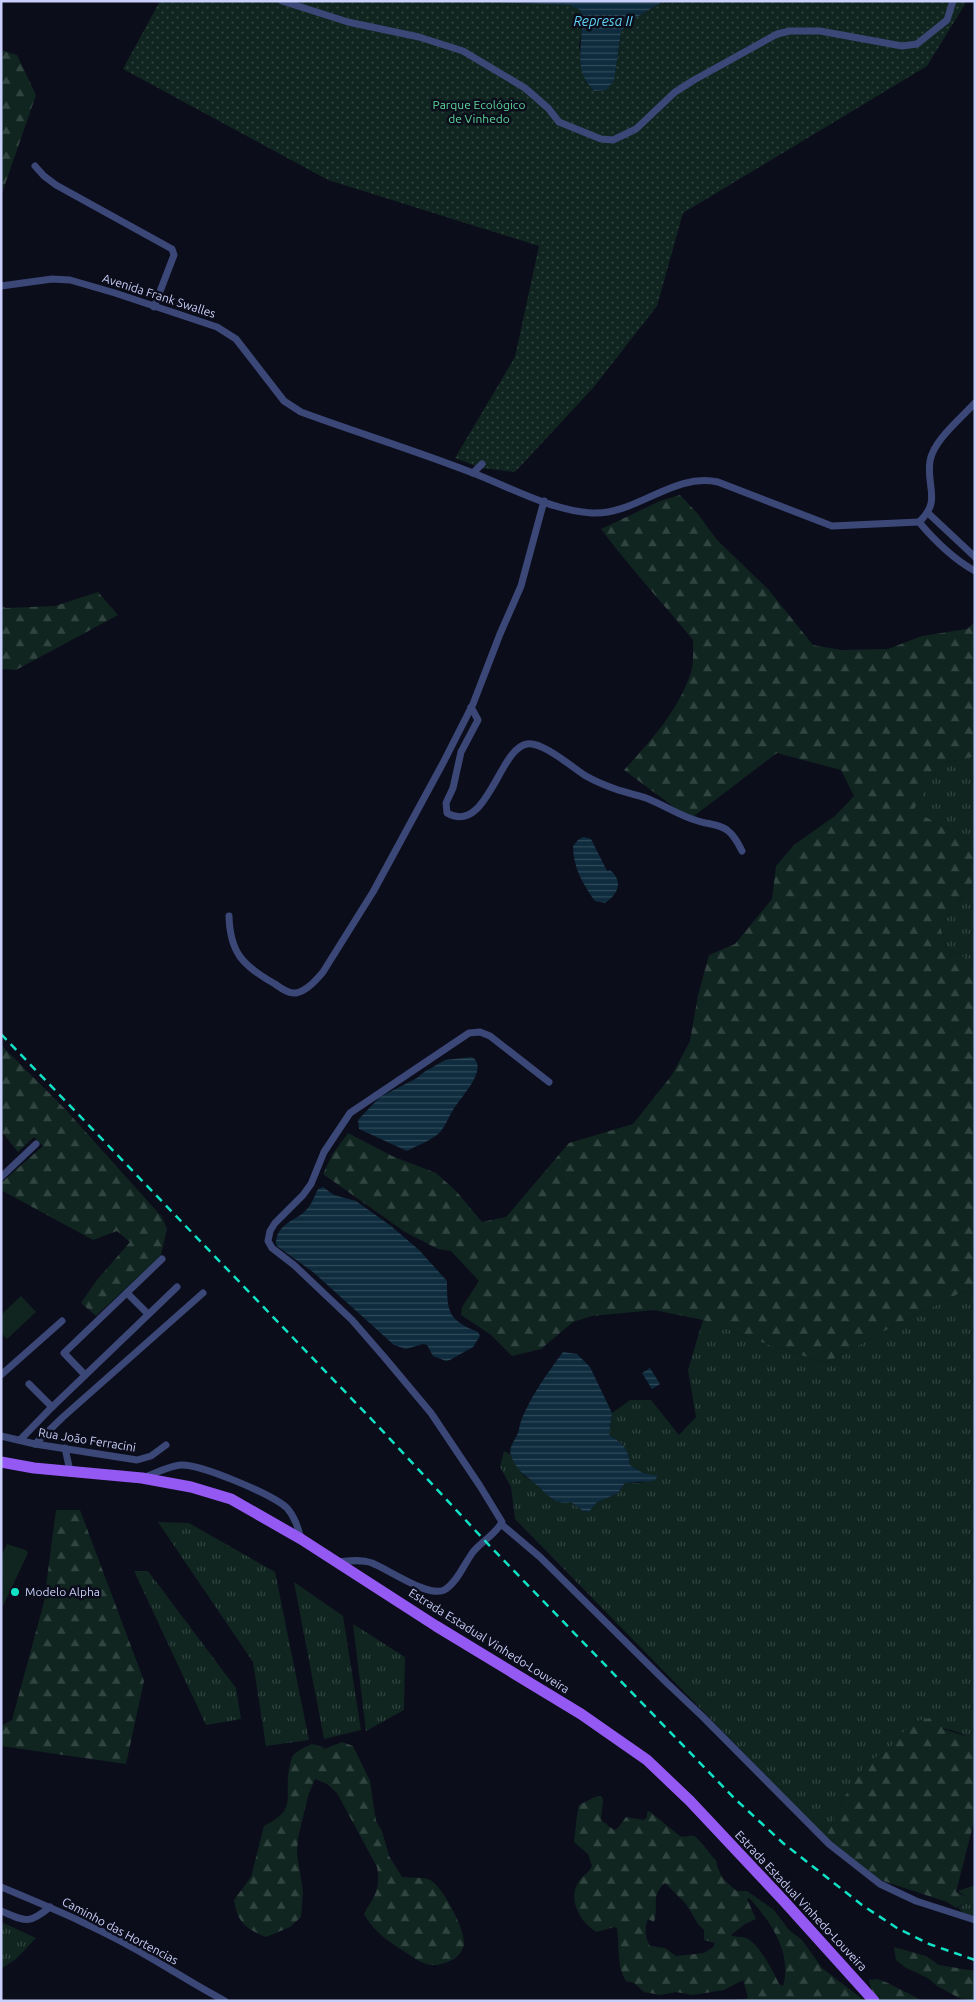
<svg xmlns="http://www.w3.org/2000/svg" width="976" height="2002" font-family="Ubuntu,sans-serif">
<style>
.grass{fill:url(#grass-tufts)}
.forest{fill:url(#forest-firs);fill-rule:evenodd}
.park{fill:url(#park-dots)}
.garden{fill:#10251f}
.water{fill:url(#water-rules)}
.lines{fill:none;stroke-linecap:round;stroke-linejoin:round}
.street{stroke:#3b4777;stroke-width:7}
.primary{stroke:#9559f3;stroke-width:11}
.rail{stroke:#10e2c5;stroke-width:2.5;stroke-dasharray:8 6;stroke-linecap:butt}
.poi-dot{fill:#10e2c5;stroke:#0c0d1b;stroke-width:2}
.labels{text-anchor:middle;stroke-width:5;stroke-linejoin:round;paint-order:stroke}
.park-label{font-size:12px;fill:#5dd59a;stroke:#0c0d1b}
.street-label{font-size:12px;fill:#cad0fb;stroke:#0c0d1b}
.poi-label{font-size:12px;fill:#cad0fb;stroke:#0c0d1b;text-anchor:start}
.water-label{font-size:14px;font-style:italic;fill:#60d2f4;stroke:#0c0d1b}
</style>
<defs>
<pattern id="grass-tufts" width="24" height="20" patternUnits="userSpaceOnUse" patternTransform="scale(1.25)"><rect width="24" height="20" fill="#10251f"/><path d="M3 7l-1-3M5 7V3M7 7l1-3M15 17l-1-3M17 17v-4M19 17l1-3" fill="none" stroke="#314440"/></pattern>
<pattern id="forest-firs" width="22" height="20" patternUnits="userSpaceOnUse" patternTransform="scale(1.25)"><rect width="22" height="20" fill="#10251f"/><path d="M5 1l3.5 6h-7zM16 11l3.5 6h-7z" fill="#314440"/></pattern>
<pattern id="park-dots" width="8" height="8" patternUnits="userSpaceOnUse" patternTransform="scale(1.25)"><rect width="8" height="8" fill="#10251f"/><path d="M2 2h.1M6 6h.1" fill="none" stroke="#314440" stroke-width="1.8" stroke-linecap="round"/></pattern>
<pattern id="water-rules" width="6" height="5" patternUnits="userSpaceOnUse" patternTransform="scale(1.25)"><rect width="6" height="5" fill="#0e2c3d"/><path d="M0 2.5h6" fill="none" stroke="#304a5a"/></pattern>
</defs>
<rect width="100%" height="100%" fill="#0c0d1b"/>
<!-- grass -->
<g class="grass">
<path d="M975,756v85l-62,-30 28,-47z"/>
<path d="M975,879v84l-29,-15 -6,-22z"/>
<path d="M962,1292l13,2v450c-10,-15 -45,-18 -63,-22l-23,28 -22,13 -22,33 -19,41 -311,-318 -4,-32 -11,-20 4,-16 6,3 14,22 11,7 18,17 18,2 12,9 6,1 7,-9 22,-10 7,-10h15l18,-6 -15,-4 -13,-8c-1,-16 -7,-22 -21,-30l3,-22 18,-13h21l28,35 17,-18 -8,-47 15,-50 61,23 62,20 73,-40z"/>
<path d="M158,1522l31,1 86,49 34,168 -43,6 -13,-84z"/>
<path d="M134,1571h14l88,117 5,31 -35,6z"/>
<path d="M294,1582l49,34 18,114 -37,9z"/>
<path d="M353,1624l52,33 -1,53 -38,21z"/>
<path d="M975,1885v40l-17,-17 8,-5 1,-6 -9,-6z"/>
<path d="M1,1922l35,16 -20,21 -15,10z"/>
</g>
<!-- forest -->
<g class="forest">
<path d="M1,50l16,5 19,40 -35,101z"/>
<path d="M680,495l18,19 19,26 51,49 45,56 28,5 47,-1 34,-13 45,-7 8,-7v134l-34,8 -28,47 62,30v38l-35,47 6,22 29,15v331l-13,-2 -63,31 -73,40 -62,-20 -61,-23 -49,-10 -62,6 -19,6 -32,27 -29,7 -21,-21 -30,-20 1,-8 17,-26 -28,-30 -13,-2 -33,-17 -82,-58 9,-19 16,-22 44,23 44,17 20,18 26,31 24,-5 63,-74 64,-19 39,-49 18,-34 8,-46 11,-40 26,-11 37,-45 4,-33 19,-22 40,-28 19,-20 -13,-26 -64,-17 -87,66 -66,-49c25,-27 54,-59 66,-95 4,-10 3,-24 3,-35 -30,-37 -63,-72 -92,-111l59,-28z"/>
<path d="M98,592l20,23 -102,55 -15,-1v-63l5,2 49,-2z"/>
<path d="M1,1045l65,65 96,107 5,12 -6,26 -65,61 -15,-13 16,-23 33,-38 -13,-11 -24,9 -92,-50v-7l42,-37 -9,-9 -16,15 -17,-21z"/>
<path d="M56,1510h24l64,171 -18,83 -125,-18v-20l11,-6 32,-118z"/>
<path d="M930,1718l9,2 4,9 28,9 4,6v74l-19,74 11,5 -1,6 -10,5 -9,-6 -76,-25 -32,-26 -13,-14 19,-41 22,-33 22,-13 23,-28z"/>
<path d="M342,1742l11,4 17,35 6,40 6,10 7,25 13,21c8,1 19,0 26,2 14,5 37,50 36,65 -1,6 -5,12 -10,15 -22,11 -30,6 -49,-7 -17,-11 -31,-20 -41,-38 11,-19 17,-25 13,-47l-40,-74 -10,-9 -12,-5 -7,17 -10,42 -1,16 6,37 -2,26 -11,10 -24,10c-21,-9 -28,-14 -32,-37l17,-23 13,-51c34,-17 20,-27 25,-57 1,-3 2,-9 3,-12 4,-6 13,-10 20,-13l11,3 1,2z"/>
<path d="M601,1796l2,3 -2,21 13,10 4,-2 8,-11 18,3 3,-3v-5l2,-1 31,25c5,2 8,-1 13,0 5,0 17,19 23,24 2,14 9,22 21,31h10l27,19 15,20 13,10 20,28 43,33h-134l6,-2h9l2,-2 -5,-17 -19,10 -31,5 -17,-3 -15,3 -17,-3 -10,-9 -8,-2c-10,-16 -6,-35 -9,-53l-3,-1 -17,5c-17,-9 -30,-33 -18,-51 4,-6 10,-8 13,-15l-4,-12 -14,-12c2,-13 2,-25 5,-37l16,-8zM665,1883l21,21 12,20 6,6v10l11,3 -2,4 -9,6 -28,3 -11,-8 -15,-2c-5,-8 -6,-18 -2,-27l6,3c5,-16 -4,-26 11,-39zM749,1898c21,22 44,56 34,88l-4,-2c-5,-11 -20,-41 -33,-46 -5,-2 -10,0 -15,-3l14,-11 11,-5 -9,-20z"/>
<path d="M894,1947l32,9 13,9 36,6v30l-16,-3 -22,-12 -9,-8 -22,-10 -10,-8z"/>
<path d="M877,1979l11,4 35,18h-49l-5,-21z"/>
</g>
<!-- park -->
<path class="park" d="M160,1h301l109,4 10,5 3,13 -4,24 7,35 8,9 12,-1 8,-9 7,-49 6,-9 37,-22h303l-40,65 -244,147 -26,93 -64,82 -78,84 -34,-4 -26,-10 60,-101 24,-111 -211,-66 -205,-111z"/>
<!-- garden -->
<g class="garden">
<path d="M21,1296l15,16 -29,27 -6,-6v-18z"/>
<path d="M7,1544l19,6 2,3 -25,53 -2,-50z"/>
</g>
<!-- water -->
<g class="water">
<path d="M461,1h203l-37,22 -6,9 -7,49 -8,9 -12,1c-25,-25 -7,-51 -14,-81l-10,-5z"/>
<path d="M583,837l8,2 16,32 3,-1c14,12 8,24 -5,33l-10,-2c-12,-16 -22,-34 -22,-55l5,-6z"/>
<path d="M472,1057c18,11 -12,41 -19,53 -4,6 -7,15 -12,21 -8,9 -23,14 -34,20l-48,-22 -1,-9 22,-23 37,-19 7,-6 21,-12z"/>
<path d="M323,1187l11,8 22,6 35,25 28,24 28,31c0,31 1,39 31,51l2,4 -7,11 -23,13 -4,1 -13,-5 -6,-11 -4,-1 -17,5 -12,-4 -81,-73 -35,-25 -2,-3c0,-18 15,-22 27,-31 8,-6 11,-16 15,-24z"/>
<path d="M563,1352l14,2 13,13 22,46 -3,22c15,9 19,13 21,30l13,8 15,3 -4,5 -29,2 -7,10 -22,10 -7,9 -6,-1 -12,-9c-14,4 -23,-6 -32,-15 -12,-11 -22,-15 -28,-31 -3,-8 3,-14 6,-21 2,-3 2,-7 3,-11 9,-26 27,-50 43,-72z"/>
<path d="M650,1368l10,16 -8,5 -10,-16z"/>
</g>
<g class="lines">
<!-- street -->
<g class="street">
<path d="M282,1l66,21 71,15 44,14 62,37 23,20 11,14 42,17 12,1 23,-11 39,-37 19,-12 83,-46 13,-3h30l82,15 15,-2 30,-24 6,-19"/>
<path d="M35,166l9,10 12,9 116,64 2,6 -20,52"/>
<path d="M1,286l51,-7 18,1 45,13 102,34 19,12 48,62 17,11c57,21 116,39 172,61 36,14 80,38 119,40 45,2 81,-41 126,-31l114,44 87,-4"/>
<path d="M473,473l9,-9"/>
<path d="M928,513l47,44"/>
<path d="M919,522c23,-21 7,-35 11,-61 3,-20 31,-43 45,-58"/>
<path d="M919,522c16,19 34,37 56,49"/>
<path d="M471,707l7,13 -17,32 -8,36 -7,15 1,10c40,23 52,-65 80,-69 15,-3 46,24 59,32 7,4 16,8 24,11 12,5 24,7 36,11 18,7 34,18 52,23 8,3 22,3 29,9 7,5 11,13 15,21"/>
<path d="M229,916c1,37 14,50 46,68 6,4 13,10 21,9 11,-2 20,-13 27,-21l50,-80 70,-129 30,-59 27,-70 21,-48 23,-85"/>
<path d="M1,1177l35,-33"/>
<path d="M127,1293l21,21"/>
<path d="M1,1375l61,-54"/>
<path d="M85,1375l-21,-22 98,-94"/>
<path d="M29,1384l23,23"/>
<path d="M1,1436l34,8 102,16 14,-4 15,-11"/>
<path d="M20,1440l30,-31 127,-122"/>
<path d="M35,1444l28,-27 140,-124"/>
<path d="M65,1448l5,23"/>
<path d="M145,1477c11,-4 24,-11 36,-12 19,-1 91,29 106,43 8,9 11,20 14,31"/>
<path d="M501,1524l39,33 127,126 36,34 126,127 51,40 36,17 59,19"/>
<path d="M338,1562c11,-1 23,-3 34,1 16,6 59,37 74,26 12,-8 18,-25 27,-37 8,-10 23,-18 29,-30l-22,-36 -49,-73 -46,-55 -33,-38 -58,-55 -22,-17 -4,-7 2,-10 5,-8 28,-28 8,-11 13,-32 26,-39 119,-80 11,-1 10,4 59,46"/>
<path d="M1,1887c53,22 106,44 155,74 24,14 44,27 69,40"/>
<path d="M1,1911c25,10 27,14 49,-4"/>
</g>
<!-- primary -->
<path class="primary" d="M1,1462l33,6 108,10 49,9 40,12 70,40 135,87 145,88 66,46 43,41 93,99 91,101"/>
<!-- rail -->
<path class="rail" d="M1,1034l375,390 111,119 247,255 49,45 79,62 35,23 32,16 46,16"/>
</g>
<!-- markers -->
<circle class="poi-dot" cx="15" cy="1592" r="5"/>
<g class="labels">
<!-- park labels -->
<g class="park-label">
<text x="479" y="109">Parque Ecológico<tspan x="479" dy="14">de Vinhedo</tspan></text>
</g>
<!-- street labels -->
<g class="street-label">
<text transform="translate(159 296) rotate(18)" y="4">Avenida Frank Swalles</text>
<text transform="translate(87 1440) rotate(9)" y="4">Rua João Ferracini</text>
<text transform="translate(489 1641) rotate(32)" y="4">Estrada Estadual Vinhedo-Louveira</text>
<text transform="translate(801 1901) rotate(47)" y="4">Estrada Estadual Vinhedo-Louveira</text>
<text transform="translate(120 1931) rotate(28)" y="4">Caminho das Hortencias</text>
</g>
<!-- poi labels -->
<g class="poi-label">
<text x="25" y="1596">Modelo Alpha</text>
</g>
<!-- water labels -->
<g class="water-label">
<text x="603" y="26">Represa II</text>
</g>
</g>
<!-- border -->
<rect width="976" height="2002" fill="none" stroke="#cad0fb" stroke-width="5"/>
</svg>
